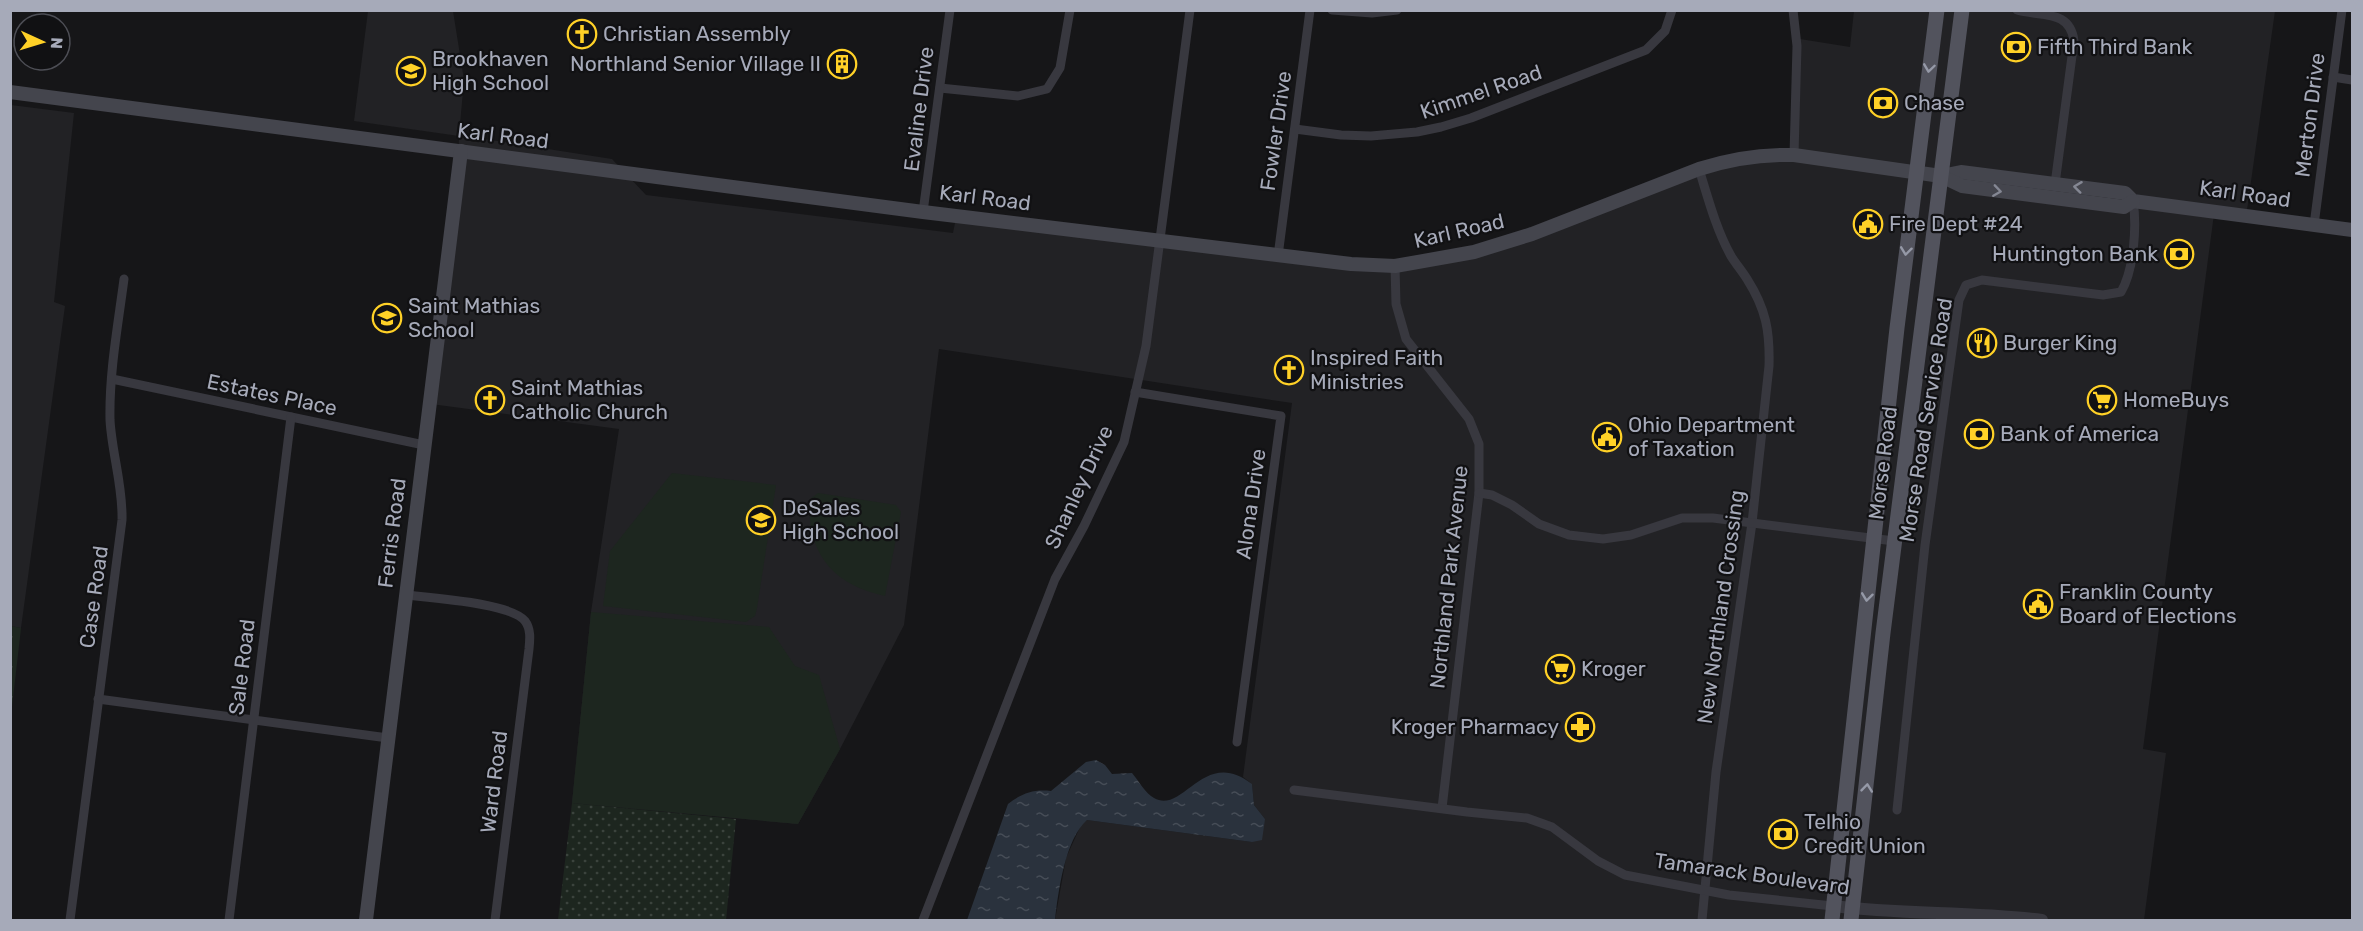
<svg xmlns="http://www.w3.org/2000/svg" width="2363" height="931" font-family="Rubik,sans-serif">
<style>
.built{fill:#222225}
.grass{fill:url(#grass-dots)}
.park{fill:url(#park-tufts)}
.pitch{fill:#1d261f}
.water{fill:url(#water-ripples)}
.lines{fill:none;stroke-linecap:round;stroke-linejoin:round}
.minor{stroke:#38383f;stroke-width:9}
.tertiary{stroke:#38383f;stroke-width:12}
.secondary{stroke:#44454d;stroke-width:14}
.primary{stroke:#52535d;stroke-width:15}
.oneway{stroke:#9599a7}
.oneway2{stroke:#848793}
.labels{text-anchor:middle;stroke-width:4.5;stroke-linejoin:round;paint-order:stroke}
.poi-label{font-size:21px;fill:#a6aab9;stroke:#111113;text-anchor:start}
.street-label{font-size:21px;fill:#a6aab9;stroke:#111113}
</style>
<defs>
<pattern id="grass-dots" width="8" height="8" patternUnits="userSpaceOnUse" patternTransform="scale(1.5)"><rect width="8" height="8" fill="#1d261f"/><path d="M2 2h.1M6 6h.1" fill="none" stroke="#3b433d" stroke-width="1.8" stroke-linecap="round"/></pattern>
<pattern id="park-tufts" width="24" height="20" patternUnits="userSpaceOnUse" patternTransform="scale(1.5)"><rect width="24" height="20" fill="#1d261f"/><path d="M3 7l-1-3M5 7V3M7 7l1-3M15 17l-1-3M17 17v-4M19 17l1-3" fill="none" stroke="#3b433d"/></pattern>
<pattern id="water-ripples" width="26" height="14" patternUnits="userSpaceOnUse" patternTransform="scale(1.5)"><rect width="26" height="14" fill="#2a323d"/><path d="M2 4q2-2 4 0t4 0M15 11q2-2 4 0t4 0" fill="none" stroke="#464d57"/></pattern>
</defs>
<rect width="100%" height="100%" fill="#161618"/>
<!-- built -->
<g class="built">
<path d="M368,11h85l11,69 -5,55 153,24 34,36 307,38 3,-15 364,46 148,-6 259,-97 69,-8 4,-114 50,8 4,-36h421l-29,206 -32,-3 -71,535 23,4 -22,167h-1089l11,-62 15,-33 6,-5 165,22 13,-23 -11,-14 -2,-21 -9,-7 49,-374 -353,-54 -35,276 -64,124 -42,75 -226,-21 19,-191 28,-183 -188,-25 27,-236 1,-32 -105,-15z"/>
<path d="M11,105l63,8 -20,189 11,4 -44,322 -10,-2z"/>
</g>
<!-- grass -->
<path class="grass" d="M572,803l164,16 -10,101h-168z"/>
<!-- park -->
<path class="park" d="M11,626l10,2 -10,87 -1,-89z"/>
<!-- pitch -->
<g class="pitch">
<path d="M672,473l104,12 -19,123 -2,8 -9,6 -143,-16 7,-55z"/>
<path d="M818,493l78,12 5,7 -16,84c-52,-11 -79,-43 -75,-97z"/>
<path d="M591,612l178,15 26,39 24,9 21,74 -42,75 -226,-21z"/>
</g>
<!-- water -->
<path class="water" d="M1096,760l9,5 7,9 20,-1c6,7 14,21 22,25 29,17 50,-52 98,-14l2,21 11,14 -3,21 -10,2 -165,-22c-22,19 -29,73 -32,100h-88l41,-116c14,-11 26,-15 43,-13l35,-29z"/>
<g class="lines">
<!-- minor -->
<g class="minor">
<path d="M1332,10l40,3 25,-3"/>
<path d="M1793,10l4,36 -3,109"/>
<path d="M2017,10c24,7 53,-1 57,31l-19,143"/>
<path d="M2333,77l19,3"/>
<path d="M940,88l78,8 29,-7 13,-21 10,-58"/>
<path d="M1295,129l46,6 30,1 46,-4 24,-5 30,-9 175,-68 19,-19 7,-21"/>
<path d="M1699,169c9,29 17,60 32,87 5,8 11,15 16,23 19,30 23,52 22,87l-17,157 -36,249 -14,148"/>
<path d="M923,212l27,-202"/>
<path d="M2314,225l28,-215"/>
<path d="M1278,256l32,-246"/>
<path d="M1395,266l1,38 10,35 63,80 10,25v49l-37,315"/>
<path d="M112,379l312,66"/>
<path d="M1135,392l146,24 -44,326"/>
<path d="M1479,493l13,2 20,10 27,19 30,11 34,4 28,-4 51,-17h31l181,23"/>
<path d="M406,595c25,3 105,8 119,26 6,8 5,18 4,28l-34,271"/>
<path d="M98,699l290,39"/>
<path d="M1294,790l173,22 60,6 25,9 46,34 27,14 104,20 104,11"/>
<path d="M1897,810l28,-265 34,-245 7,-15 16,-5 121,15 18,-3c13,-22 16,-66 12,-91"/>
<path d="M70,920l52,-400c1,-34 -10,-66 -12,-100 -1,-47 8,-95 14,-141"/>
<path d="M229,920l62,-503"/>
<path d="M923,920l132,-341 29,-53 40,-84 22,-96 44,-336"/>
</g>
<!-- tertiary -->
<path class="tertiary" d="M1833,906c70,9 140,5 209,14"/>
<!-- secondary -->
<g class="secondary">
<path d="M10,92l913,120 428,52 44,2 79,-14 58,-18 167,-65c31,-10 62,-15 95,-14l147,21 20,-4 164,21 8,8 219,29"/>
<path d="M1941,176l21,10 162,21 9,-6"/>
<path d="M366,920l95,-769"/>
</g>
<!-- primary -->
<g class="primary">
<path d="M1832,920l65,-592 40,-318"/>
<path d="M1851,920l32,-287 79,-623"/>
</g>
</g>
<!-- one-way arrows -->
<defs><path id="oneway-chevron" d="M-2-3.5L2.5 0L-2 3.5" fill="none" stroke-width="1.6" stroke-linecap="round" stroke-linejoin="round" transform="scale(1.5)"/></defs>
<g class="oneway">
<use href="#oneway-chevron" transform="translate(1929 68) rotate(98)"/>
<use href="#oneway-chevron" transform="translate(1906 251) rotate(97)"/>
<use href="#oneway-chevron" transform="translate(1867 597) rotate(97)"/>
<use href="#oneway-chevron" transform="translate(1867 788) rotate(-84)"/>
</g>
<g class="oneway2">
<use href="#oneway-chevron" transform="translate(2078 187) rotate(-173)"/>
<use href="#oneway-chevron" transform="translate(1997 191) rotate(8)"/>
</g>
<!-- icons -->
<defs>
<g id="church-ring" transform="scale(1.5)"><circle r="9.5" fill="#111113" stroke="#ffd127" stroke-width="1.5"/><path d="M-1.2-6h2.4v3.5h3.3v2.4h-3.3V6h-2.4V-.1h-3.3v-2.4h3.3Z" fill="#ffd127"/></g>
<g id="bank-ring" transform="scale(1.5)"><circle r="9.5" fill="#111113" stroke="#ffd127" stroke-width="1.5"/><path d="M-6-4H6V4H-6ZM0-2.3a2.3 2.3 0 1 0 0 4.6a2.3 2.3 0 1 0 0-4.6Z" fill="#ffd127"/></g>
<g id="building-ring" transform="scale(1.5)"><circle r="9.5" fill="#111113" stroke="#ffd127" stroke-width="1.5"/><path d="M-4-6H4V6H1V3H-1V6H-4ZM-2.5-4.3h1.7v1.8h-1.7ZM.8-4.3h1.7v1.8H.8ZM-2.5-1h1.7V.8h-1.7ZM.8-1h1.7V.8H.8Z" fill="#ffd127"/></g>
<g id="school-ring" transform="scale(1.5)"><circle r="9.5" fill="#111113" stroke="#ffd127" stroke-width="1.5"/><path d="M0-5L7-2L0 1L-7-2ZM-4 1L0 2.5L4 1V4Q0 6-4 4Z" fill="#ffd127"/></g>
<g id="civic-ring" transform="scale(1.5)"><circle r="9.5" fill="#111113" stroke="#ffd127" stroke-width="1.5"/><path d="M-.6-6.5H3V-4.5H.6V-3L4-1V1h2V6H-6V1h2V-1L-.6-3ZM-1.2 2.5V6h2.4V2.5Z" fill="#ffd127"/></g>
<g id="restaurant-ring" transform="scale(1.5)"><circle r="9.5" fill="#111113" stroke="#ffd127" stroke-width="1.5"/><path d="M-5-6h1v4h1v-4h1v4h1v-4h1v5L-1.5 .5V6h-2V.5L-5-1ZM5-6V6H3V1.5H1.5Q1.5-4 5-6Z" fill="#ffd127"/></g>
<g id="supermarket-ring" transform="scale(1.5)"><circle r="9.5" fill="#111113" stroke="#ffd127" stroke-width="1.5"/><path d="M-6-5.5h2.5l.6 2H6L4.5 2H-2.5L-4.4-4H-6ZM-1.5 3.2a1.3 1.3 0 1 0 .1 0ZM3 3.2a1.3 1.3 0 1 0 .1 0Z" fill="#ffd127"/></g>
<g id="pharmacy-ring" transform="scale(1.5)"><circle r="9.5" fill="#111113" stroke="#ffd127" stroke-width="1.5"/><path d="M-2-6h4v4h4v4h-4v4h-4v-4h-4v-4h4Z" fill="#ffd127"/></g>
</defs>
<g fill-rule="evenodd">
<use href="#church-ring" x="582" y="34"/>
<use href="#bank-ring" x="2016" y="47"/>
<use href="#building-ring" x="842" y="64"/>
<use href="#school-ring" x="411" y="71"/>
<use href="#bank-ring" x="1883" y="103"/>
<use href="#civic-ring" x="1868" y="224"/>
<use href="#bank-ring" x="2179" y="254"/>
<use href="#school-ring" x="387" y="318"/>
<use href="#restaurant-ring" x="1982" y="343"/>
<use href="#church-ring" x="1289" y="370"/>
<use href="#church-ring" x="490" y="400"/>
<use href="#supermarket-ring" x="2102" y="400"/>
<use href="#bank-ring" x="1979" y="434"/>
<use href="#civic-ring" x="1607" y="437"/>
<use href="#school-ring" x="761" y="520"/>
<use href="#civic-ring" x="2038" y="604"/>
<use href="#supermarket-ring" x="1560" y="669"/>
<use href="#pharmacy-ring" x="1580" y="727"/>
<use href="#bank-ring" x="1783" y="834"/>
</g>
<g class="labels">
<!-- poi labels -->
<g class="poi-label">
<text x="603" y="41">Christian Assembly</text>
<text x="2037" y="54">Fifth Third Bank</text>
<text x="432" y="66">Brookhaven<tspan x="432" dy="24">High School</tspan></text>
<text x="821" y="71" text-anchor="end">Northland Senior Village II</text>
<text x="1904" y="110">Chase</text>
<text x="1889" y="231">Fire Dept #24</text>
<text x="2158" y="261" text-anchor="end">Huntington Bank</text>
<text x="408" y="313">Saint Mathias<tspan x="408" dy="24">School</tspan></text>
<text x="2003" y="350">Burger King</text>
<text x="1310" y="365">Inspired Faith<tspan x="1310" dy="24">Ministries</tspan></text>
<text x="511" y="395">Saint Mathias<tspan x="511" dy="24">Catholic Church</tspan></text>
<text x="2123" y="407">HomeBuys</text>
<text x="1628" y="432">Ohio Department<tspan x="1628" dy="24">of Taxation</tspan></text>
<text x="2000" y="441">Bank of America</text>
<text x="782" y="515">DeSales<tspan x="782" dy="24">High School</tspan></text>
<text x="2059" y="599">Franklin County<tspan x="2059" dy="24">Board of Elections</tspan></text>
<text x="1581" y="676">Kroger</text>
<text x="1559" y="734" text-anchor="end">Kroger Pharmacy</text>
<text x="1804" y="829">Telhio<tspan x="1804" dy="24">Credit Union</tspan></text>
</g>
<!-- street labels -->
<g class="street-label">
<text transform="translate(1481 92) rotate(-19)" y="7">Kimmel Road</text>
<text transform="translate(919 109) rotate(-83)" y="7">Evaline Drive</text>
<text transform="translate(2310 115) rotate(-83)" y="7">Merton Drive</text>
<text transform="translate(1276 131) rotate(-82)" y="7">Fowler Drive</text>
<text transform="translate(503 136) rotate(7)" y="7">Karl Road</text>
<text transform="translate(2245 194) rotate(8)" y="7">Karl Road</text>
<text transform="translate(985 198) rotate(7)" y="7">Karl Road</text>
<text transform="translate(1459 231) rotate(-13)" y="7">Karl Road</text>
<text transform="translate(272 395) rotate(12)" y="7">Estates Place</text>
<text transform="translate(1926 420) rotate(-81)" y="7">Morse Road Service Road</text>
<text transform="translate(1883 463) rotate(-83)" y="7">Morse Road</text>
<text transform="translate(1079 487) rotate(-65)" y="7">Shanley Drive</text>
<text transform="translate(1251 504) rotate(-82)" y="7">Alona Drive</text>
<text transform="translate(392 533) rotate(-83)" y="7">Ferris Road</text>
<text transform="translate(1449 577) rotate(-84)" y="7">Northland Park Avenue</text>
<text transform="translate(94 597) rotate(-82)" y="7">Case Road</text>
<text transform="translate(1721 607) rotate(-82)" y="7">New Northland Crossing</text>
<text transform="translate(242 667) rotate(-83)" y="7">Sale Road</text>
<text transform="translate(494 782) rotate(-83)" y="7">Ward Road</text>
<text transform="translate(1752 874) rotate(8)" y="7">Tamarack Boulevard</text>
</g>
</g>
<!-- border -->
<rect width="2363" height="931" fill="none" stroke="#a6aab9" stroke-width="24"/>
<!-- north arrow -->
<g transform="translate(42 42) rotate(94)"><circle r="28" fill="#111113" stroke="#4d4e55" stroke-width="1.5"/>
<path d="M0-4.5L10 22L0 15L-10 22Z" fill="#ffd127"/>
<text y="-9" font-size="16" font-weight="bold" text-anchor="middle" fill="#a6aab9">N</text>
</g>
</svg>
